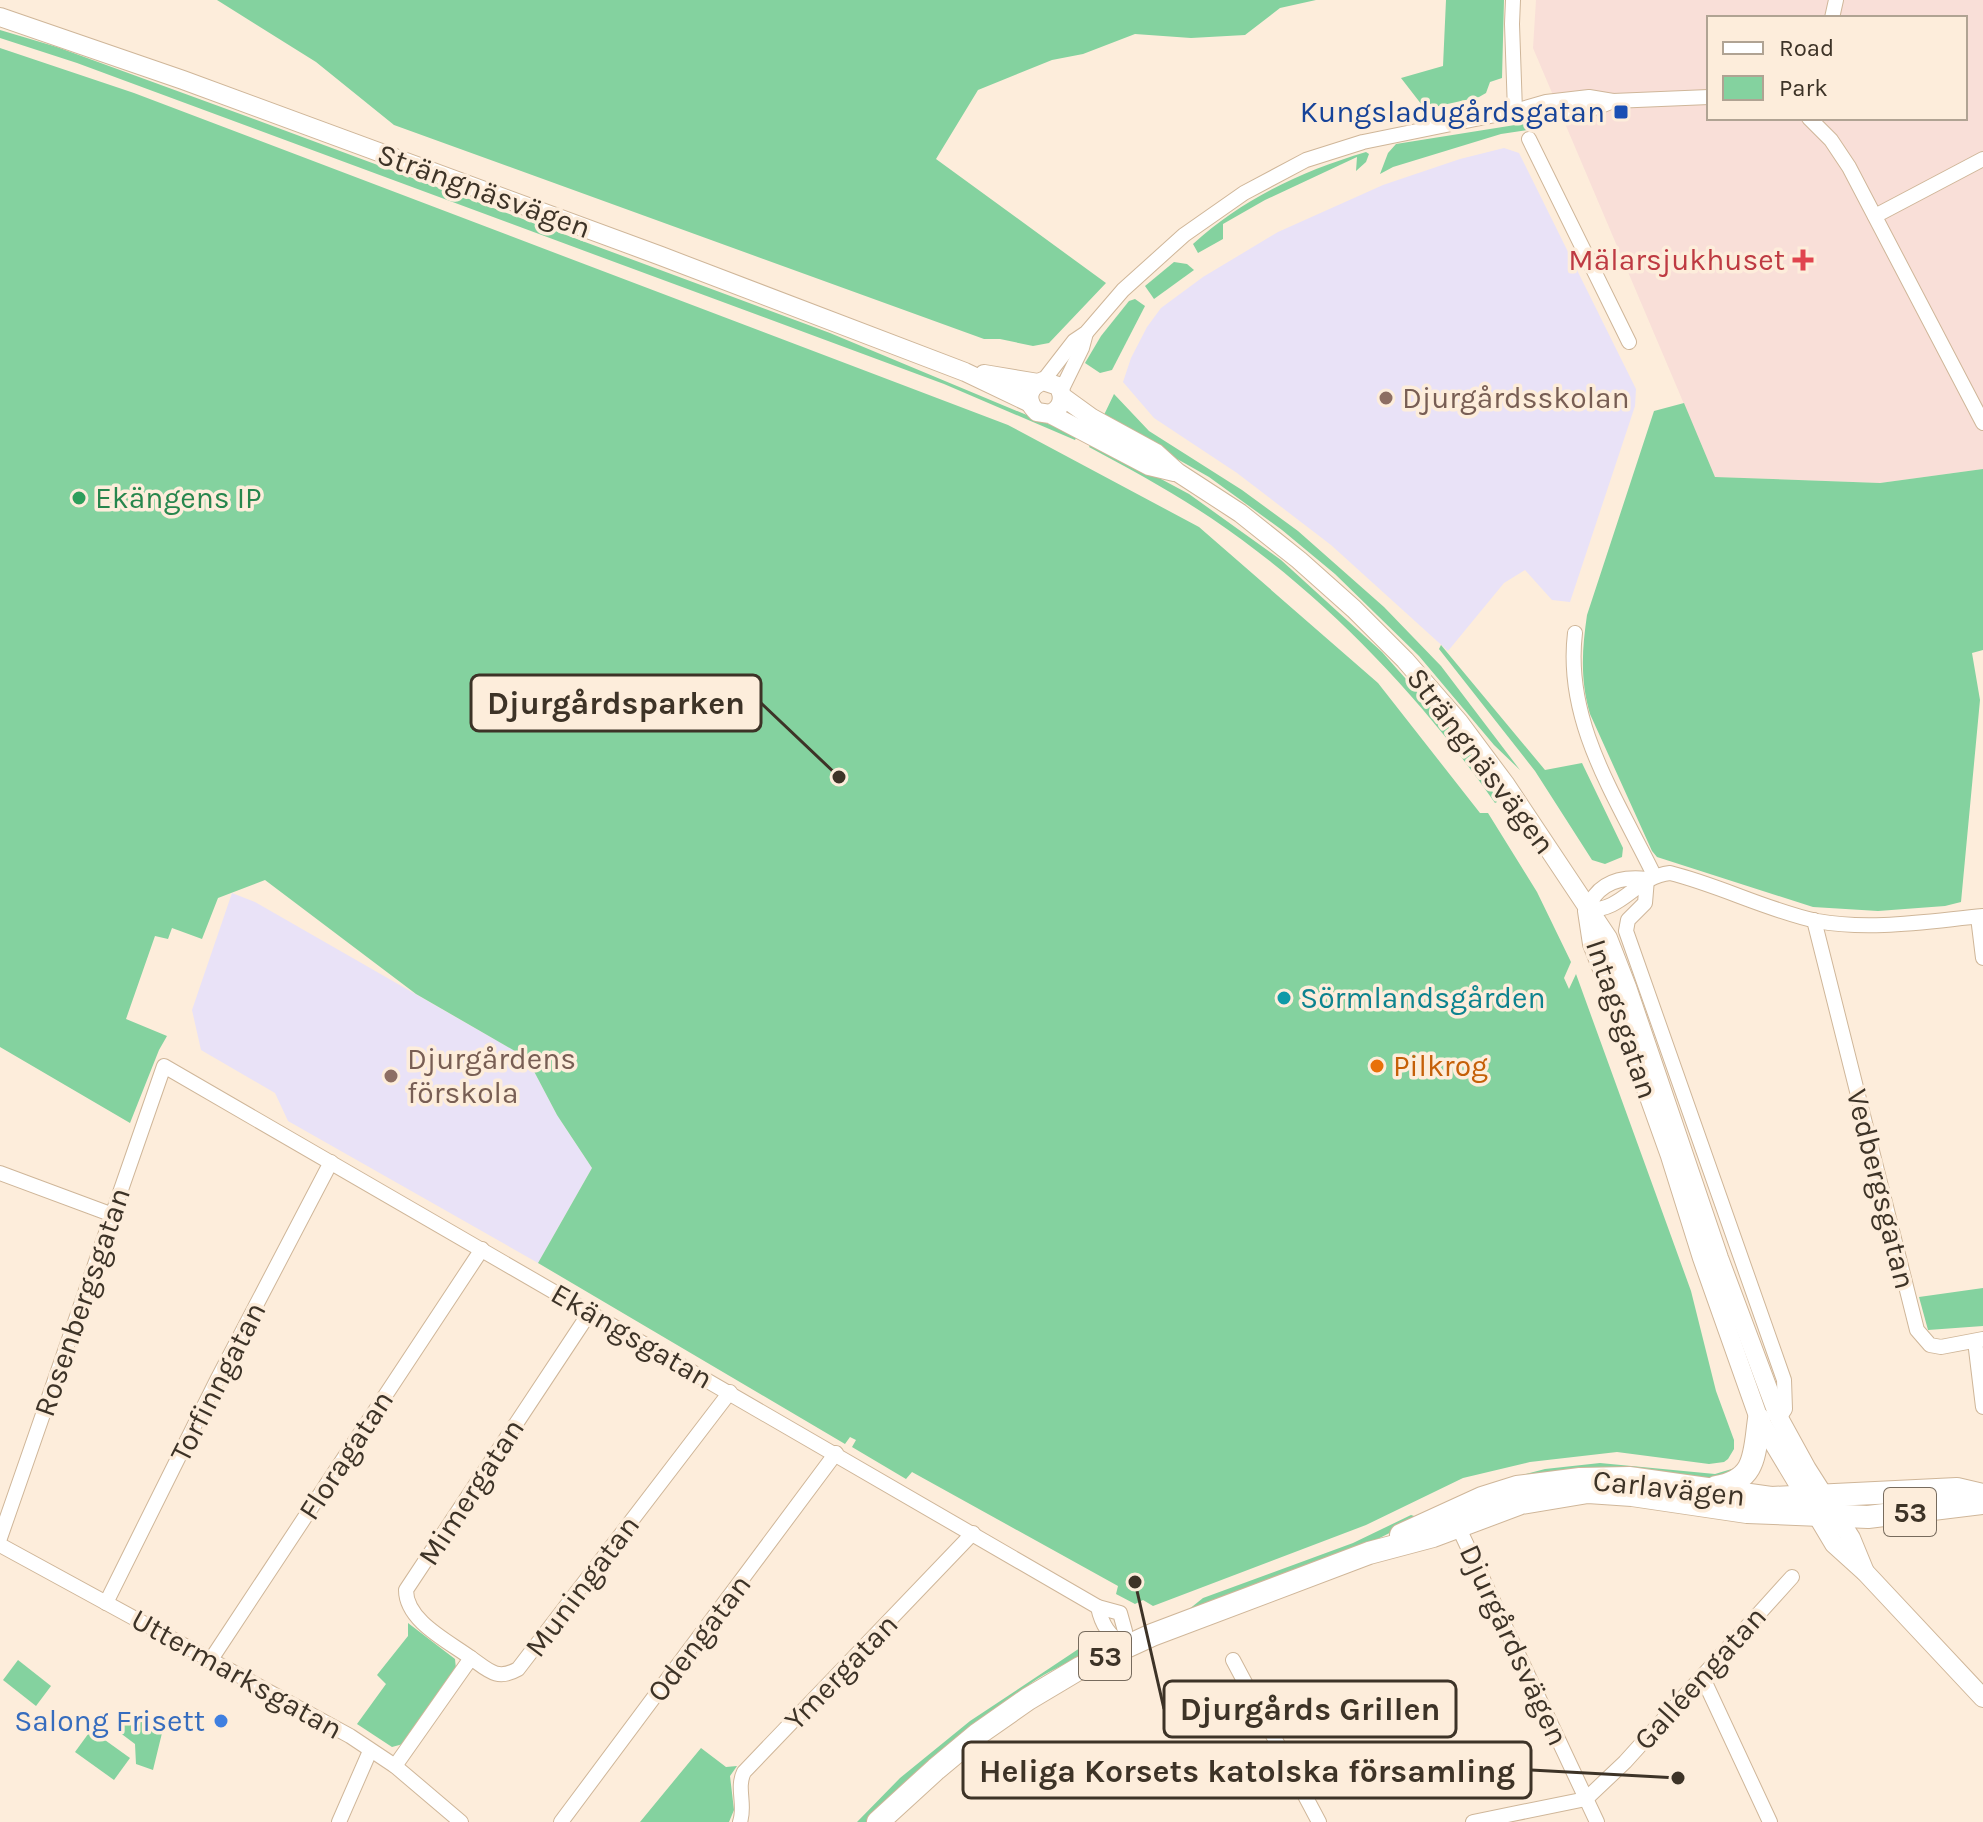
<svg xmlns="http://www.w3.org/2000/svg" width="1983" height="1822" font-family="Karla,sans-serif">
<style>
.education{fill:#e9e2f7}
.medical{fill:#f9dfd8;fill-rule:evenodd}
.green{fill:#84d29f}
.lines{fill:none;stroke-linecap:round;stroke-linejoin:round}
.street-casing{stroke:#cfb699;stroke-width:16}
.secondary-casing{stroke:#cfb699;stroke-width:20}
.primary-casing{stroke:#cfb699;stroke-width:24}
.street{stroke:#fff;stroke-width:14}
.secondary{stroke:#fff;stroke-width:18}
.primary{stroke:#fff;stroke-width:22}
.transit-dot{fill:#1a4fb4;stroke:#fdeddb;stroke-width:3}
.health-dot{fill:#e0444e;stroke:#fdeddb;stroke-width:3}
.education-dot{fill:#8d6e63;stroke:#fdeddb;stroke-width:3}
.leisure-dot{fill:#2e9e5b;stroke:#fdeddb;stroke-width:3}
.culture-dot{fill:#0f9aa8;stroke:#fdeddb;stroke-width:3}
.food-dot{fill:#e8710a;stroke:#fdeddb;stroke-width:3}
.shop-dot{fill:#3f7fe0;stroke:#fdeddb;stroke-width:3}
.labels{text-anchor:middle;stroke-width:7;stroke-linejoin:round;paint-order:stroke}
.shield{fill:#fdeddb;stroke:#776b5d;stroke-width:2}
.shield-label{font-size:28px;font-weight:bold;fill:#3d3327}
.transit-label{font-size:30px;fill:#164399;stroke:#fdeddb;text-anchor:end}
.street-label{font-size:30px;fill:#3d3327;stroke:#fdeddb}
.health-label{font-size:30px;fill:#be3a42;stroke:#fdeddb;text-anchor:end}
.education-label{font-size:30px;fill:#785e54;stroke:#fdeddb;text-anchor:start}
.leisure-label{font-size:30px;fill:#27864d;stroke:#fdeddb;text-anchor:start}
.culture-label{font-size:30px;fill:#0d838f;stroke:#fdeddb;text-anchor:start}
.food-label{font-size:30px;fill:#c56008;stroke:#fdeddb;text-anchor:start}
.shop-label{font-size:30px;fill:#366cbe;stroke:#fdeddb;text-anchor:end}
.leader{fill:none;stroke:#3d3327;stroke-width:3}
.callout-dot{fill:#3d3327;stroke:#fdeddb;stroke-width:3}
.callout{fill:#fdeddb;stroke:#3d3327;stroke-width:3}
.callout-label{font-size:32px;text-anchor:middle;font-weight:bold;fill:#3d3327}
</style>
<rect width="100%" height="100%" fill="#fdeddb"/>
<!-- education -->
<g class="education">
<path d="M1504,148l15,5 117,236 -1,17 -65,196 -18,-2 -27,-30 -21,13 -56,68 -117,-106 -94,-72 -83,-55 -31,-36 8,-24 16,-31 14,-19 42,-31 75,-45 105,-47 77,-26z"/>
<path d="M232,893l23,9 272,156 30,57 35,53 -54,95 -250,-142 -13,-28 -74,-43 -9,-40z"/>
</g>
<!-- medical -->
<path class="medical" d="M1536,0h447v469l-103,14 -165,-6 -182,-429zM1709,18h256v100h-256z"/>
<!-- green -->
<g class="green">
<path d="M217,0h1099l-36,8 -35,27 -54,3 -56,-4 -52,20 -31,6 -74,30 -42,69 170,124 -57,60 -16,3 -33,-7h-16l-590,-214 -78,-63z"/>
<path d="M1446,0h58l-2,78 -12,4 -4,11 -7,4 -54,12 -24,-31 42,-12z"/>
<path d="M0,30l57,17 205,75 568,211 247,103 -2,4 -131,-56 -867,-321 -77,-25z"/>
<path d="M0,48l134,45 874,332 191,102 179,156 102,130h8l49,79 34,70 -7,16 5,11 7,-15 115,317 25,100 18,49v9l-6,10 -4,3 -15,2 -92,-12 -87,10 -67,16 -97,47 -213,81 -10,-6 -8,4 -19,-10 2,-8 -206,-114 -6,7 -54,-32 4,-7 -6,-3 -5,7 -307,-181 54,-95 -35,-53 -30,-57 -111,-64 -151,-114 -47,18 -16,41 -30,-11 -4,11 -13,-3 -29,83 41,17 -8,14 -29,73 -130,-76z"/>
<path d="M1540,121l-6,8 -33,5 -108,33 -13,7 8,-21 8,-9z"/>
<path d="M1366,152l3,2 -3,8 -10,9 1,-14 -92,43 -42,24v15l-25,14 -5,-9c49,-45 109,-73 173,-92z"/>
<path d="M1174,262l13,2 7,6 -40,29 -9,-13z"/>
<path d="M1135,299l10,7 -33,64 -12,3 -15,-10 16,-27 28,-35z"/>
<path d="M1114,394l35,37 93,59 56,41 86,76 57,59 79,104 -26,-25 -75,-89 -84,-82 -53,-44 -73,-53 -106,-60z"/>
<path d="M1684,403l31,74 165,6 103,-14v181l-11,3 8,47 -19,202 -16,4 -67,5 -65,-4 -156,-50 -5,-6 -62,-137c-10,-34 -8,-65 -3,-99l67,-204z"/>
<path d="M1092,442l97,52 92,66 101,92 72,81 31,41 12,28 -2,1c-77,-110 -173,-210 -284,-285 -39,-26 -81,-49 -122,-71z"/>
<path d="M1441,645l104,125 37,-7 41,85 -1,9 -17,7 -13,-4 -57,-89 -96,-122z"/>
<path d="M1983,1288v38l-55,4 -9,-33z"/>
<path d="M1600,1463l115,11 20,-6 -11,13 -234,5 2,-3 53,-14z"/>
<path d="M1411,1515l6,2v2l-53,27 -181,68 20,-16 150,-55z"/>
<path d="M408,1623l47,36 1,10 -53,75 -11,3 -35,-23 29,-40 -9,-9 31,-39z"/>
<path d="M1098,1636c-5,22 -62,35 -79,59l-118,94 -34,33h-10l43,-44 70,-57z"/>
<path d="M18,1660l33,26 -15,20 -33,-26z"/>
<path d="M131,1714l31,19 -9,37 -17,-6 -1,-20 -16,-12z"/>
<path d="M91,1730l39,28 -16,22 -39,-28z"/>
<path d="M701,1748l25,19 11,-1 -7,10 4,34 -5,12h-89z"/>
</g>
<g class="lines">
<!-- street casing -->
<g class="street-casing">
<g id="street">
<path d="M1513,0l-1,24 3,87"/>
<path d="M1832,18l4,-18"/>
<path d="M1520,111c33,6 62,4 93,-10"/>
<path d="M1809,118l22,22 18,27 134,256"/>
<path d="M1529,139l100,203"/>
<path d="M1875,216l108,-57"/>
<path d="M1043,381l31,-40 12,-8 37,-43 61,-55 60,-42 62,-33 57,-18 152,-31 31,-9 43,-5 24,4 96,-4"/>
<path d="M1061,391l21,-43 4,-15"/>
<path d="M1575,633c-11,89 42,166 79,242"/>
<path d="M1647,879l-2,24 -17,17 -2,11 158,449 1,29 -6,9"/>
<path d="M1647,879c-27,-3 -50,4 -60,31 37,1 48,-33 83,-37 49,12 99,38 147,48 54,10 112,0 166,-5"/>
<path d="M1978,917l5,41"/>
<path d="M1814,920l103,410 13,15 11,2 42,-8"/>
<path d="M0,1173l113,42"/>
<path d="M1975,1341l8,66"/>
<path d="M1456,1522l141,300"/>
<path d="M0,1538l164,-472 934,541 22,6 5,18 -1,16"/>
<path d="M0,1545l350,191 45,30 66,56"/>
<path d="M106,1603l111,-223 114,-218"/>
<path d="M1098,1607c4,19 11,27 26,40"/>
<path d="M471,1658c-23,-17 -65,-37 -65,-68l184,-278"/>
<path d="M1233,1660l86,162"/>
<path d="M210,1661l272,-412"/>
<path d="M1702,1676l68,146"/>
<path d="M395,1766l76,-108c17,12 26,23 47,11l212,-277"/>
<path d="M339,1822l31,-71"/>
<path d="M561,1822l275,-369"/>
<path d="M740,1822c6,-17 -4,-34 4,-50l229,-239"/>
<path d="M1473,1822l113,-23 39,-37 167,-185"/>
</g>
</g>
<!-- secondary casing -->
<g class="secondary-casing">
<g id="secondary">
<path d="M0,17l183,63 478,176 304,116 65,31"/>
<path d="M984,374l54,9"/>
<path d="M1063,397l29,21 64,35 21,19 63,41 59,47 55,49 51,51 54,62 47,63 102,153 19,49 92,271 60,160 28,51 44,69 14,34"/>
<path d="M1050,414c12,-6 15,-16 8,-28l-15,-5c-16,6 -18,20 -6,31l13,2 99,52 25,6"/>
<path d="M1587,911l5,33 20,50 58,162 32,102 57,161 75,125 31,28 118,126"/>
</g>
</g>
<!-- primary casing -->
<g class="primary-casing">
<g id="primary">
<path d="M1716,1487c41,-7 38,-33 43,-68"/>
<path d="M1401,1535l81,-37 35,-11 63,-8 49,-1 142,20 186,-9 26,6"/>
<path d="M878,1822l58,-53 42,-35 50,-35 52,-31 72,-33 217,-82 64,-17 88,-33 67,-11 44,3 115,17 121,5 115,-14"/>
</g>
</g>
<!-- street -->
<use href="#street" class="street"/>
<!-- secondary -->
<use href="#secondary" class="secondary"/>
<!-- primary -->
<use href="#primary" class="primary"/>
</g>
<!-- markers -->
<rect class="transit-dot" x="1613" y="104" width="16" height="16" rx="4"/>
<path class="health-dot" d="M1799 248h8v8h8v8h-8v8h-8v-8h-8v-8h8z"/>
<g class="education-dot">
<circle cx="1386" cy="398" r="8"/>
<circle cx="391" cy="1076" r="8"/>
</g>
<circle class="leisure-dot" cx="79" cy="498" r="8"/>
<circle class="culture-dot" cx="1284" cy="998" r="8"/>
<circle class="food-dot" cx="1377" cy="1066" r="8"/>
<circle class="shop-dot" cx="221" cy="1721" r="8"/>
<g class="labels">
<!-- shield labels -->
<g class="shield">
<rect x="1884" y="1488" width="52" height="48" rx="6"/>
<rect x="1079" y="1632" width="52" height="48" rx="6"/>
</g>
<g class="shield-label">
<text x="1910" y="1522">53</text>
<text x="1105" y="1666">53</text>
</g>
<!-- transit labels -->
<g class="transit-label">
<text x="1605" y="122">Kungsladugårdsgatan</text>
</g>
<!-- street labels -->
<g class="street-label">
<text transform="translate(484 191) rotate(20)" y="10">Strängnäsvägen</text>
<text transform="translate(1481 761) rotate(53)" y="10">Strängnäsvägen</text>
<text transform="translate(1622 1019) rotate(71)" y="10">Intagsgatan</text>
<text transform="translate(1881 1189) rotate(76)" y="10">Vedbergsgatan</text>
<text transform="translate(82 1302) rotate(-71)" y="10">Rosenbergsgatan</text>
<text transform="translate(632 1336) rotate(30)" y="10">Ekängsgatan</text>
<text transform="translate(218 1382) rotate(-63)" y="10">Torfinngatan</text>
<text transform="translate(346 1455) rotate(-57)" y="10">Floragatan</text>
<text transform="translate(1669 1488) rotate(6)" y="10">Carlavägen</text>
<text transform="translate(471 1492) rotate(-57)" y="10">Mimergatan</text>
<text transform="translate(582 1586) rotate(-53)" y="10">Muningatan</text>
<text transform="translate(699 1638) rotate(-53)" y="10">Odengatan</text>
<text transform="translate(1514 1645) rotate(65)" y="10">Djurgårdsvägen</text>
<text transform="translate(841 1672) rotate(-46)" y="10">Ymergatan</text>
<text transform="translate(237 1674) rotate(29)" y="10">Uttermarksgatan</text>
<text transform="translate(1700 1678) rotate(-48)" y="10">Galléengatan</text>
</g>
<!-- health labels -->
<g class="health-label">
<text x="1785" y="270">Mälarsjukhuset</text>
</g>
<!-- education labels -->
<g class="education-label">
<text x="1402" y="408">Djurgårdsskolan</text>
<text x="407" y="1069">Djurgårdens<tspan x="407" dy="34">förskola</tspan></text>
</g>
<!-- leisure labels -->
<g class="leisure-label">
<text x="95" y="508">Ekängens IP</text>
</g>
<!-- culture labels -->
<g class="culture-label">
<text x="1300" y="1008">Sörmlandsgården</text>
</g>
<!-- food labels -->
<g class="food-label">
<text x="1393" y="1076">Pilkrog</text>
</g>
<!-- shop labels -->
<g class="shop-label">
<text x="205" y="1731">Salong Frisett</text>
</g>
</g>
<!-- callouts -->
<path class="leader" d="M839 777L761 703M1135 1582L1164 1709M1678 1778L1531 1770"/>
<g class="callout-dot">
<circle cx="839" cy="777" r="8"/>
<circle cx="1135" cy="1582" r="8"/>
<circle cx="1678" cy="1778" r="8"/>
</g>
<g class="callout">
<rect x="471" y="675" width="290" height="56" rx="8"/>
<rect x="1164" y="1681" width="292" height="56" rx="8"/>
<rect x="963" y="1742" width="568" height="56" rx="8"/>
</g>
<g class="callout-label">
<text x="616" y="714">Djurgårdsparken</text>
<text x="1310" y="1720">Djurgårds Grillen</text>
<text x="1247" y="1782">Heliga Korsets katolska församling</text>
</g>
<!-- legend -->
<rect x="1707" y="16" width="260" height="104" fill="#fdeddb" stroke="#b0a393" stroke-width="2"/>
<rect x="1723" y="42" width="40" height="12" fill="#ffffff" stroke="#b0a393" stroke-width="2"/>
<text x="1779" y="56" font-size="24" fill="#3d3327">Road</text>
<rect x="1723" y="76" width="40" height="24" fill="#84d29f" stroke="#b0a393" stroke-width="2"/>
<text x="1779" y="96" font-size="24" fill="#3d3327">Park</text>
</svg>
